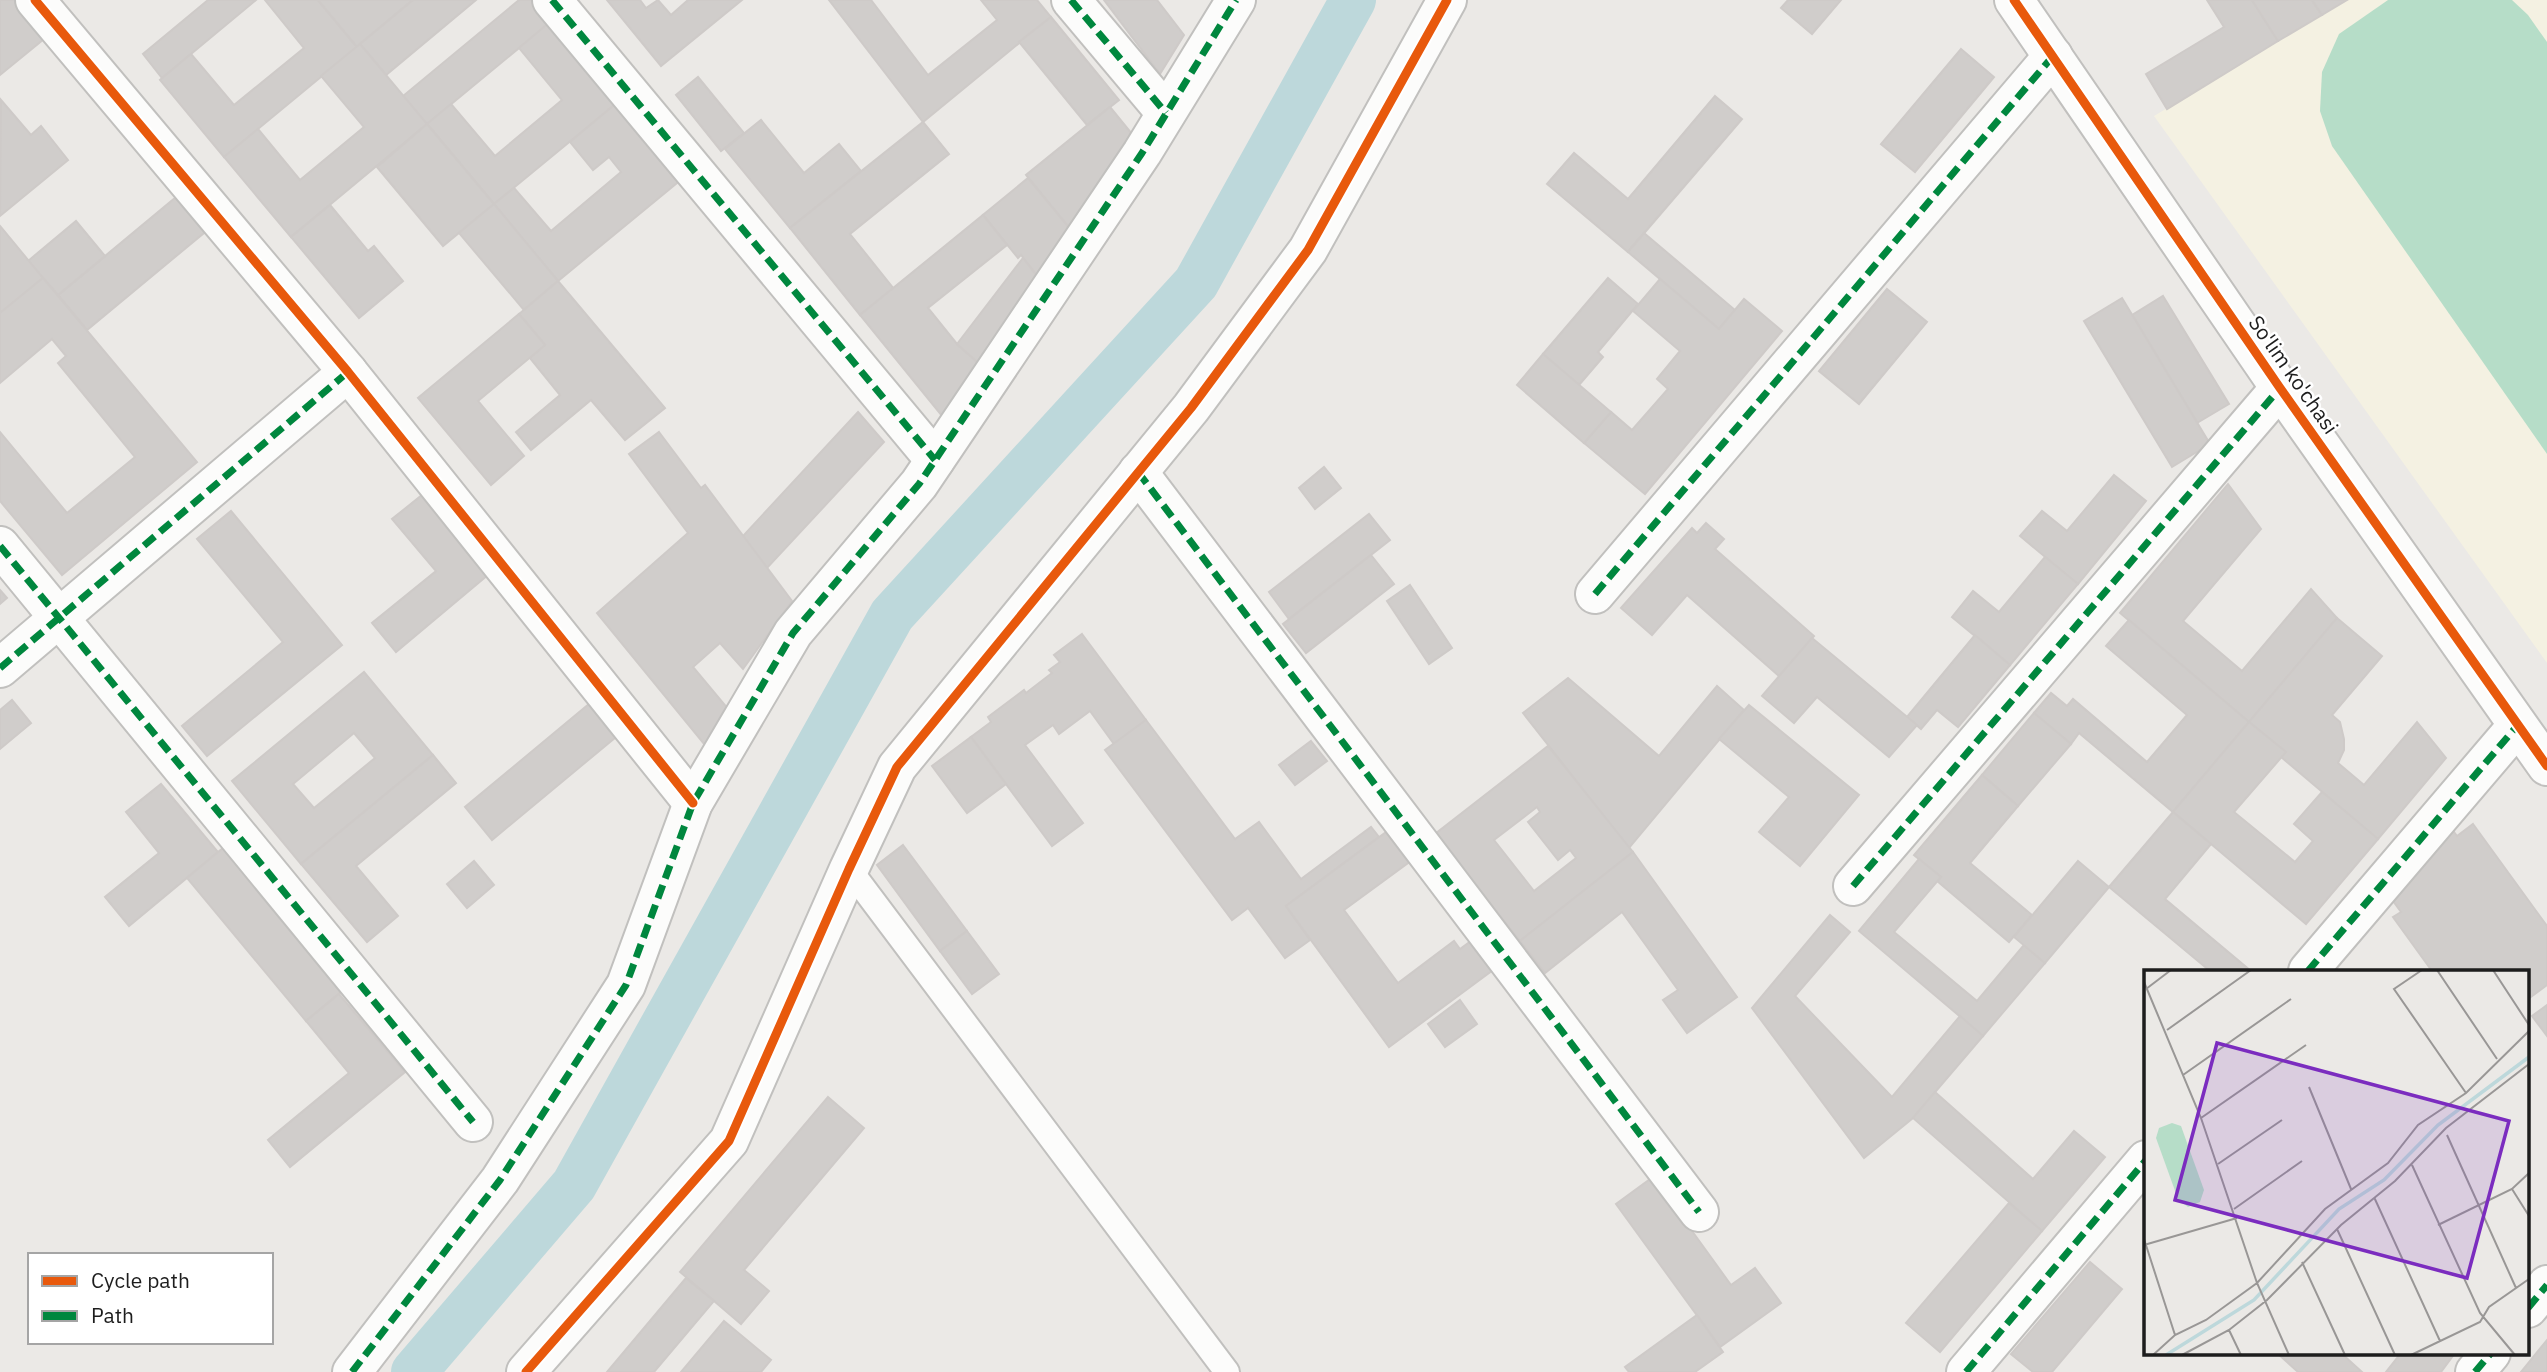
<svg xmlns="http://www.w3.org/2000/svg" width="2547" height="1372" font-family="'IBM Plex Sans',sans-serif">
<style>
.education{fill:#f4f1e2}
.pitch{fill:#b6ddc8}
.lines{fill:none;stroke-linecap:round;stroke-linejoin:round}
.canal{stroke:#bdd8db;stroke-width:46}
.building{fill:#d0cdcb;stroke:#cecac8;stroke-width:2;fill-rule:evenodd}
.lane-casing{stroke:#c1c0be;stroke-width:28}
.street-casing{stroke:#c1c0be;stroke-width:42}
.lane{stroke:#fcfcfb;stroke-width:24}
.street{stroke:#fcfcfb;stroke-width:38}
.quiet{stroke:#00873e;stroke-width:7;stroke-dasharray:14 7;stroke-linecap:butt}
.cycleway-casing{stroke:#fff;stroke-width:13}
.cycleway{stroke:#e8590c;stroke-width:9}
.labels{text-anchor:middle;stroke-width:5;stroke-linejoin:round;paint-order:stroke}
.street-label{font-size:21px;fill:#1d1d1d;stroke:#fff}
.inset-river{fill:none;stroke:#bdd8db;stroke-width:3.5}
.inset-road{fill:none;stroke:#999796;stroke-width:2}
.view{fill:#7b2cbf;fill-opacity:0.15;stroke:#7b2cbf;stroke-width:3.5}
.inset-edge{fill:none;stroke:#1d1d1d;stroke-width:3.5}
</style>
<rect width="100%" height="100%" fill="#ebe9e6"/>
<!-- education -->
<path class="education" d="M2347,0h200v663l-393,-547z"/>
<!-- pitch -->
<path class="pitch" d="M2388,0h124l16,15 19,27v412l-215,-308 -12,-35 2,-39 17,-38z"/>
<g class="lines">
<!-- canal -->
<path class="canal" d="M414,1372l160,-187 318,-570 304,-332 157,-283"/>
</g>
<!-- building -->
<g class="building">
<path d="M0,0h21l29,34 -50,41z"/>
<path d="M208,0h48l-94,78 -19,-24z"/>
<path d="M265,0h53l39,47 -133,110 -64,-77 31,-26 43,51 70,-57z"/>
<path d="M318,0h95l-56,47z"/>
<path d="M413,0h63l-90,75 -26,-31z"/>
<path d="M519,0h17l17,20 -126,104 -24,-28z"/>
<path d="M607,0h33l6,8 12,-8 13,15 17,-15h54l-81,66z"/>
<path d="M829,0h42l57,75 69,-55 -16,-20h56l14,17 -128,105z"/>
<path d="M1104,0h53l27,35 -24,39z"/>
<path d="M1788,0h53l-29,34 -31,-26z"/>
<path d="M2207,0h45l26,41 -111,68 -21,-35 78,-47z"/>
<path d="M2252,0h60l10,15 -44,26z"/>
<path d="M2312,0h35l-25,15z"/>
<path d="M1051,17l68,83 -32,25 -68,-83z"/>
<path d="M551,21l68,80 -125,103 -67,-80 24,-20 44,52 67,-56 -43,-52z"/>
<path d="M360,44l67,80 -136,113 -67,-80 34,-28 42,51 64,-53 -43,-51z"/>
<path d="M1961,49l33,28 -79,95 -34,-28z"/>
<path d="M698,77l46,56 -23,18 -45,-56z"/>
<path d="M1715,96l27,23 -114,133 -81,-68 27,-31 54,46z"/>
<path d="M1,100l30,35 10,-9 27,34 -68,56z"/>
<path d="M619,101l64,77 -125,103 -64,-77 20,-16 37,43 70,-59 -12,-15 -16,13 -23,-28z"/>
<path d="M1110,107l27,33 -62,95 -49,-60z"/>
<path d="M761,120l43,53 35,-29 22,27 -71,57 -65,-79z"/>
<path d="M923,122l26,32 -99,80 44,55 -34,26 -70,-87z"/>
<path d="M427,124l67,80 -51,42 -66,-79z"/>
<path d="M1028,178l47,57 -31,49 -23,-29 -3,3 -35,-43z"/>
<path d="M181,193l29,35 -123,102 -29,-35z"/>
<path d="M494,204l64,77 -34,29 -65,-77z"/>
<path d="M330,205l38,46 6,-5 29,35 -44,37 -68,-81z"/>
<path d="M983,215l24,30 -79,63 29,36 26,23 -36,55 -87,-107z"/>
<path d="M76,221l29,35 -47,39 -30,-34z"/>
<path d="M0,226l43,52 -43,35z"/>
<path d="M1644,233l91,77 -16,19 -91,-77z"/>
<path d="M1023,258l16,21 -56,88 -26,-23z"/>
<path d="M43,278l154,184 -135,113 -62,-74v-69l67,81 68,-56 -77,-94 8,-7 -14,-17 -52,44v-70z"/>
<path d="M1608,278l30,26 -40,48 5,5 -24,28 -36,-31z"/>
<path d="M1660,279l59,50 25,-30 38,32 -137,163 -61,-51 27,-31 21,18 36,-41 -11,-10 23,-28 -47,-40z"/>
<path d="M558,281l107,127 -40,32 -34,-40 -60,50 -15,-18 44,-37 -30,-37 15,-13 -26,-31z"/>
<path d="M1887,289l40,33 -68,82 -40,-33z"/>
<path d="M2163,296l66,108 -32,19 -65,-108z"/>
<path d="M2122,298l88,146 -38,23 -88,-146z"/>
<path d="M519,314l26,31 -67,56 46,55 -33,29 -73,-87z"/>
<path d="M1543,354l68,58 -27,31 -67,-58z"/>
<path d="M858,412l26,30 -117,126 -24,-32z"/>
<path d="M659,432l42,56 4,-3 87,116 -49,68 -23,-26 -27,24 36,43 -24,35 -108,-132 91,-80 -59,-79z"/>
<path d="M1324,467l17,21 -26,21 -16,-21z"/>
<path d="M2114,475l32,26 -68,83 -58,-48 22,-25 25,20z"/>
<path d="M2228,484l33,45 -78,92 59,50 69,-82 26,29 -88,104 -129,-109z"/>
<path d="M427,491l67,79 -98,82 -24,-29 64,-52 -44,-52z"/>
<path d="M231,511l111,134 -135,111 -25,-30 101,-84 -86,-103z"/>
<path d="M1369,514l21,26 -101,79 -20,-27z"/>
<path d="M1706,523l18,16 -9,10 99,87 -35,40 -92,-81 -35,40 -31,-27 71,-80 5,5z"/>
<path d="M1371,555l23,29 -88,69 -23,-29z"/>
<path d="M2045,557l33,27 -68,81 -58,-48 21,-26 26,21z"/>
<path d="M1410,585l42,63 -23,16 -42,-63z"/>
<path d="M0,590l7,8 -7,6z"/>
<path d="M2337,618l45,38 -50,59 8,7 4,17v11l-6,13 26,22 53,-63 29,36 -68,81 -97,-82 5,-5 -37,-30z"/>
<path d="M2129,620l120,102 -76,90 -94,-79 -8,11 -37,-31 17,-20 16,13 6,-7 74,63 40,-47 -81,-69z"/>
<path d="M1082,634l64,86 -32,24 -24,-33 -31,23 -6,-9 -28,20 58,78 -31,23 -81,-109 20,-15 -3,-5 36,-27 2,3 26,-20 -3,-3 11,-8 -6,-7z"/>
<path d="M1975,635l35,30 -52,62 -21,-17 -16,19 -14,-12z"/>
<path d="M1812,638l105,87 -28,32 -72,-60 -23,26 -32,-27z"/>
<path d="M364,672l69,83 -132,109 -69,-83zM354,733l21,25 -61,50 -21,-24z"/>
<path d="M1568,678l91,78 58,-70 27,24 -115,138 -106,-135z"/>
<path d="M595,699l27,33 -130,108 -27,-33z"/>
<path d="M12,700l19,23 -31,26v-39z"/>
<path d="M1749,705l110,90 -59,71 -41,-34 30,-35 -70,-58z"/>
<path d="M2034,713l37,31 -53,62 -36,-31z"/>
<path d="M1146,720l89,119 24,-17 42,57 70,-52 8,10 -93,69 24,34 -25,18 -37,-50 -16,12 -127,-170z"/>
<path d="M2249,722l37,30 -52,60 61,50 18,-21 -19,-17 28,-32 56,47 -72,85 -133,-112z"/>
<path d="M971,737l35,47 -39,29 -35,-47z"/>
<path d="M1311,741l16,20 -32,24 -16,-20z"/>
<path d="M1548,746l85,106 -113,89 -85,-107zM1537,807l3,5 -12,10 30,38 12,-10 6,8 -42,33 -40,-51z"/>
<path d="M433,755l23,28 -100,83 42,50 -31,26 -66,-78z"/>
<path d="M1982,775l36,31 -48,57 62,52 -23,27 -72,-61 4,-4 -27,-22z"/>
<path d="M161,784l57,68 -89,74 -24,-29 54,-44 -33,-41z"/>
<path d="M2173,812l38,32 -46,55 86,72h-41l-101,-84z"/>
<path d="M1397,824l22,31 -75,55 54,73 56,-42 6,8 11,-8 22,29 -104,77 -103,-141z"/>
<path d="M2473,824l74,102v59l-19,14v-28h-96l-39,-54 8,-5 -13,-18 61,-69 8,11z"/>
<path d="M903,845l64,86 -27,20 -63,-86z"/>
<path d="M223,848l119,143 -36,30 -119,-143z"/>
<path d="M1633,852l104,145 -50,36 -24,-33 15,-10 -56,-78 -77,61 -25,-32z"/>
<path d="M1919,859l22,18 -47,55 83,69 47,-56 21,18 -62,73 -124,-105z"/>
<path d="M474,861l20,24 -27,23 -20,-24z"/>
<path d="M2078,861l31,26 -64,76 -31,-26z"/>
<path d="M1830,915l20,17 -55,64 97,101 68,-81 23,20 -70,82 -49,40 -112,-150z"/>
<path d="M967,931l32,43 -27,20 -32,-43z"/>
<path d="M339,994l66,78 -115,95 -22,-27 81,-67 -43,-52z"/>
<path d="M1460,1000l17,24 -32,23 -17,-23z"/>
<path d="M2547,1005v31l-15,-20z"/>
<path d="M1935,1092l98,87 41,-48 31,26 -63,74 -129,-113z"/>
<path d="M828,1097l36,31 -120,142 25,21 -28,33 -61,-52z"/>
<path d="M1653,1177l78,108 24,-17 26,35 -61,44 -104,-143z"/>
<path d="M2009,1203l33,28 -102,121 -34,-29z"/>
<path d="M2090,1262l32,27 -70,83h-19l-22,-18z"/>
<path d="M686,1278l28,23 -60,71h-47z"/>
<path d="M1697,1315l26,37 -28,20h-66l-4,-5z"/>
<path d="M724,1321l47,39 -10,12h-80z"/>
<path d="M2547,1340v32h-26z"/>
<path d="M2277,1353h64l21,19h-64z"/>
<path d="M2401,1353h54l-14,19h-55z"/>
</g>
<g class="lines">
<!-- lane casing -->
<g class="lane-casing">
<path id="lane" d="M849,869l378,503"/>
</g>
<!-- street casing -->
<g class="street-casing">
<g id="street">
<path d="M35,0l313,372 345,431"/>
<path d="M552,0l383,460"/>
<path d="M1071,0l95,113"/>
<path d="M2014,0l266,388 267,378"/>
<path d="M1138,472l561,740"/>
<path d="M0,546l473,576"/>
<path d="M1595,594l458,-538"/>
<path d="M0,668l348,-296"/>
<path d="M1853,886l427,-498"/>
<path d="M2308,971l209,-245"/>
<path d="M2528,1308l19,-23"/>
<path d="M352,1372l148,-192 126,-195 67,-182 100,-170 126,-149 223,-331 94,-153"/>
<path d="M526,1372l203,-231 120,-272 48,-102 294,-359 117,-158 139,-250"/>
<path d="M1966,1372l180,-212"/>
<path d="M2475,1372l16,-19"/>
</g>
</g>
<!-- lane -->
<use href="#lane" class="lane"/>
<!-- street -->
<use href="#street" class="street"/>
<!-- quiet -->
<g class="quiet">
<path d="M552,0l383,460"/>
<path d="M1071,0l95,113"/>
<path d="M1138,472l561,740"/>
<path d="M0,546l473,576"/>
<path d="M1595,594l458,-538"/>
<path d="M0,668l348,-296"/>
<path d="M1853,886l427,-498"/>
<path d="M2308,971l209,-245"/>
<path d="M2528,1308l19,-23"/>
<path d="M352,1372l148,-192 126,-195 67,-182 100,-170 126,-149 223,-331 94,-153"/>
<path d="M1966,1372l180,-212"/>
<path d="M2475,1372l16,-19"/>
</g>
<!-- cycleway casing -->
<g class="cycleway-casing">
<g id="cycleway">
<path d="M35,0l313,372 345,431"/>
<path d="M2014,0l266,388 267,378"/>
<path d="M526,1372l203,-231 120,-272 48,-102 294,-359 117,-158 139,-250"/>
</g>
</g>
<!-- cycleway -->
<use href="#cycleway" class="cycleway"/>
</g>
<g class="labels">
<!-- street labels -->
<g class="street-label">
<text transform="translate(2293 375) rotate(55)" y="7">So'lim ko'chasi</text>
</g>
</g>
<!-- overview -->
<g transform="translate(2144 970)">
<rect width="385" height="385" fill="#ebe9e6"/>
<path d="M28,153l9,3 23,64 -4,12 -12,5 -10,-8 -22,-61 3,-10z" fill="#b6ddc8"/>
<path class="inset-river" d="M22,385l88,-55 85,-91 45,-29 54,-55 91,-68"/>
<path class="inset-road" d="M278,0l-28,19 72,104M293,0l60,89M349,0l36,55M0,12l57,136 56,165 32,72M2,19l25,-19M23,60l84,-60M39,105l108,-76M165,117l42,102M57,148l105,-73M303,165l69,153M74,194l64,-44M268,195l68,148 35,42M368,219l17,27M230,227l66,144M90,239l68,-48M294,255l74,-36 17,-16M193,259l58,126M0,269l31,96M0,275l93,-27M158,292l43,93M85,360l12,25M9,385l22,-20 31,-15 51,-37 68,-74 63,-46 30,-38 48,-32 63,-62M38,385l47,-25 38,-30 74,-75 54,-44 51,-53 83,-64M267,385l69,-33 9,-15 40,-28"/>
<path class="view" d="M73,73l292,78 -42,157 -292,-78z"/>
<rect width="385" height="385" class="inset-edge"/>
</g>
<!-- legend -->
<rect x="28" y="1253" width="245" height="91" fill="#ffffff" stroke="#a5a5a5" stroke-width="2"/>
<rect x="42" y="1276" width="35" height="10" fill="#e8590c" stroke="#a5a5a5" stroke-width="2"/>
<text x="91" y="1288" font-size="21" fill="#1d1d1d">Cycle path</text>
<rect x="42" y="1311" width="35" height="10" fill="#00873e" stroke="#a5a5a5" stroke-width="2"/>
<text x="91" y="1323" font-size="21" fill="#1d1d1d">Path</text>
</svg>
